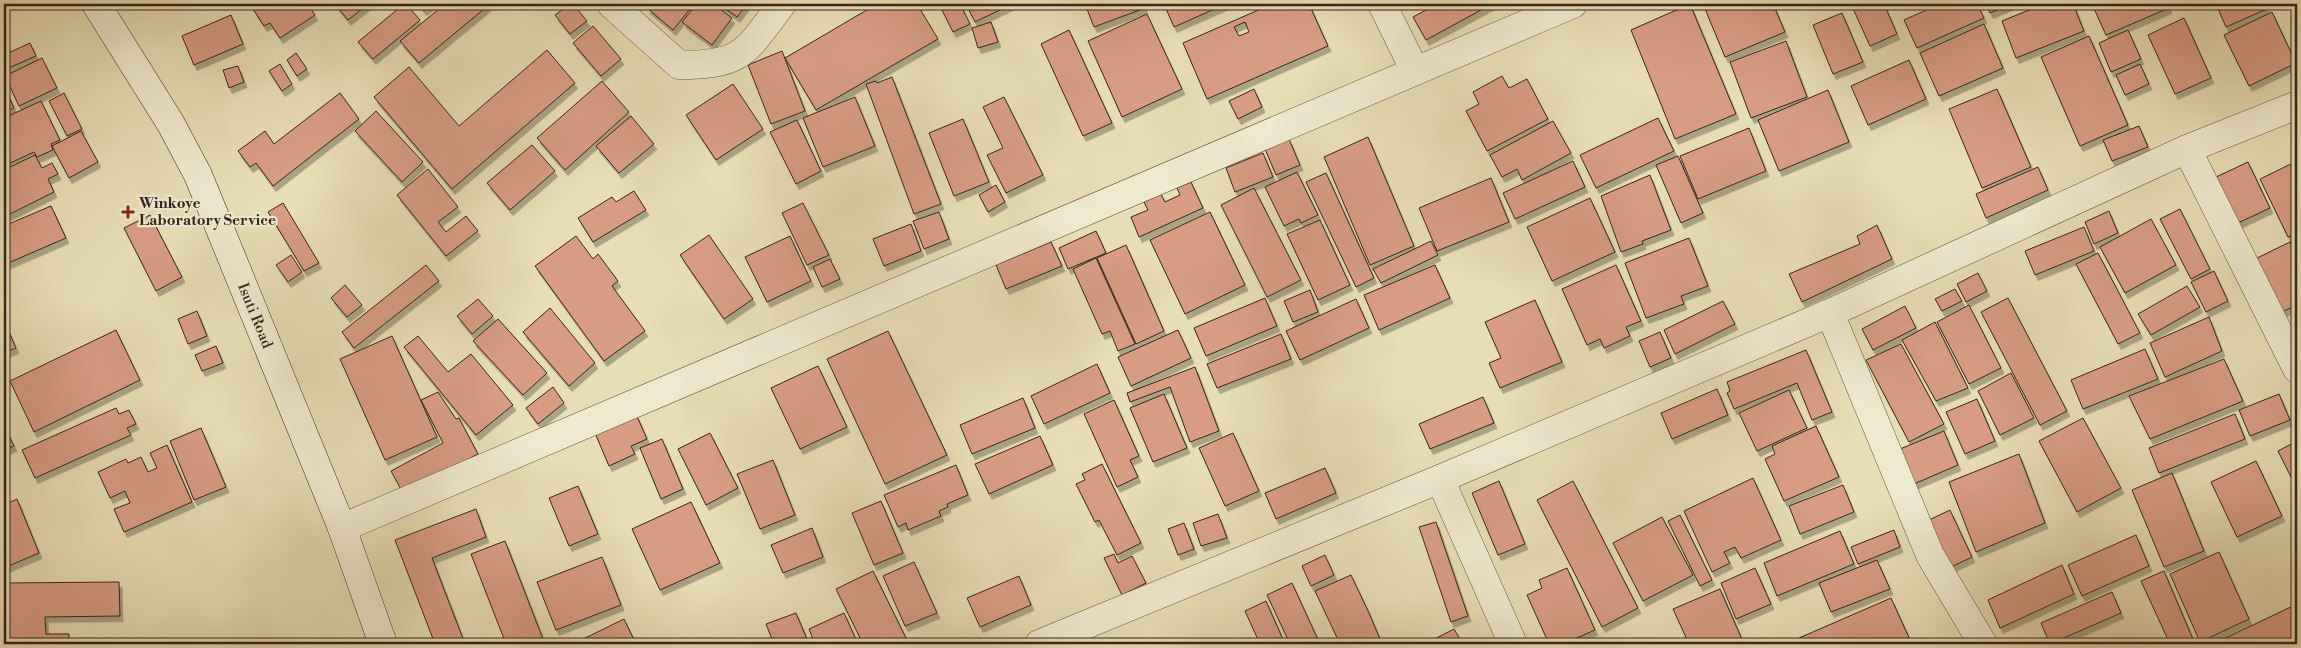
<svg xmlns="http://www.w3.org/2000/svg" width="2301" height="648" font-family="'Libre Bodoni',serif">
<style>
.building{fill:#d89c85;stroke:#35241e;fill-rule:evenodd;filter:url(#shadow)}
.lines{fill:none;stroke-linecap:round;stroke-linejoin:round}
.street-casing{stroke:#625244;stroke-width:29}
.secondary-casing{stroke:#35241e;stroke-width:29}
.street{stroke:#efe9d0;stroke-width:28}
.secondary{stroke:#efe9d0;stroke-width:28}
.poi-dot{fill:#8f2418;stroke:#efe9d0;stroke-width:2}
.labels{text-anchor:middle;stroke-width:4.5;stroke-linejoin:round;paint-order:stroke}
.poi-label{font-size:15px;font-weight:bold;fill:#35241e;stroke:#efe9d0;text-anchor:start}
.street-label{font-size:15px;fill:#35241e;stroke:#efe9d0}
</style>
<defs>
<filter id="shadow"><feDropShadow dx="3" dy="5.5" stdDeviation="0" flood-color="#0004"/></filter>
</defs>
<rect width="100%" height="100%" fill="#e7ddb6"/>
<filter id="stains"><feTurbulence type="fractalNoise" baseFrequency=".004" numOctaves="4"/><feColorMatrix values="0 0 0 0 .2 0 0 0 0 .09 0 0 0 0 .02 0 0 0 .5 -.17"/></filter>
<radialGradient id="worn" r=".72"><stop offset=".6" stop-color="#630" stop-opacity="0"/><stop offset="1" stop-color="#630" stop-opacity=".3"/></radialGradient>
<!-- building -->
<g class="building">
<path d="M250,4h58l7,11 -35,23 -10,-15 -6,3z"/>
<path d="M335,4h33l-20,16z"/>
<path d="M404,4h2l14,16 -47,39 -15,-17z"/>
<path d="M418,4h14l-8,6z"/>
<path d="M445,4h45l-71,59 -19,-22z"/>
<path d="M570,4h3l14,17 -17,13 -15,-19z"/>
<path d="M651,4h43l-21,26 -26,-22z"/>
<path d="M697,4h16l19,14 -20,27 -30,-23z"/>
<path d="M719,4h28l-10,13z"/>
<path d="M877,4h40l21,35 -122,71 -31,-52z"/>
<path d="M939,4h21l10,20 -17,8z"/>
<path d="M966,4h46l-37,18z"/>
<path d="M1085,4h58l2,4 -51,19z"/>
<path d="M1164,4h62l-52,23z"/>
<path d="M1272,4h37l19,42 -121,53 -24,-56zM1245,22l4,10 -10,4 -5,-9z"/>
<path d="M1437,4h55l-66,36 -13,-23z"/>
<path d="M1690,4l46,110 -61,25 -44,-109z"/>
<path d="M1703,4h70l12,28 -60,25z"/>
<path d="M1851,4h33l13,30 -27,12z"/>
<path d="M1940,4h37l7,14 -67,30 -13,-28z"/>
<path d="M1986,4h26l-22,9z"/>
<path d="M2044,4h29l11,27 -68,27 -14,-37z"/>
<path d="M2092,4h75l2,4 -63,27z"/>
<path d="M2216,4h49l2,5 -41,18z"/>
<path d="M2272,12l24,51 -47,23 -25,-51z"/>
<path d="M1842,13l21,49 -30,12 -20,-49z"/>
<path d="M1147,14l35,75 -60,28 -34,-76z"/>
<path d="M231,15l12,29 -49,21 -12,-29z"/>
<path d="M2184,18l27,60 -36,16 -27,-59z"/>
<path d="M991,22l7,20 -20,6 -6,-20z"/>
<path d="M1984,24l19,44 -64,28 -19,-43z"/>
<path d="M593,26l28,33 -20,17 -28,-33z"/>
<path d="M1069,30l43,93 -29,13 -42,-92z"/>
<path d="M2128,30l13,29 -30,13 -12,-29z"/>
<path d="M2089,36l39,89 -48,21 -39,-89z"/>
<path d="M1786,41l21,56 -56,21 -21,-56z"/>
<path d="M30,43l6,13 -32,14v-15z"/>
<path d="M547,50l28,33 -123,106 -78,-92 35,-30 50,59z"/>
<path d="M782,51l23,60 -34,13 -23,-59z"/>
<path d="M296,53l11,16 -10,7 -10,-16z"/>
<path d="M42,58l15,30 -38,18 -14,-30z"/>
<path d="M1909,60l17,39 -58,26 -17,-39z"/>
<path d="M280,64l12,20 -10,7 -13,-20z"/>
<path d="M2140,64l9,20 -24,11 -9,-20z"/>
<path d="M238,66l6,16 -15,6 -6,-18z"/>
<path d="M1502,76l7,12 18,-9 21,40 -61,32 -21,-40 13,-7 -6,-12z"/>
<path d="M892,77l49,127 -27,10 -48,-130 10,-3 1,2z"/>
<path d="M602,81l27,31 -64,58 -28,-32z"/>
<path d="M733,84l30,45 -47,31 -30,-45z"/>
<path d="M4,86l10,22 -10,5z"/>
<path d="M1254,89l8,18 -24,12 -9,-18z"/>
<path d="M1997,89l34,78 -49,21 -33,-79z"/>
<path d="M1828,90l21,52 -70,29 -21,-51z"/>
<path d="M64,93l18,36 -15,7 -18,-35z"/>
<path d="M340,93l19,26 -86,67 -17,-23 -6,4 -12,-16 27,-20 9,13z"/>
<path d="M855,97l20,49 -52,21 -20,-49z"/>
<path d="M1004,97l39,78 -37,18 -19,-38 16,-7 -20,-41z"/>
<path d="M41,101l19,39 -9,4 2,6 -16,7 -3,-5 -30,14v-48z"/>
<path d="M376,111l47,51 -21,20 -47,-51z"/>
<path d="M631,116l23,28 -35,29 -23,-27z"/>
<path d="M1658,118l16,33 -78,37 -16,-33z"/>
<path d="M963,119l26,63 -35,14 -25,-63z"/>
<path d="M797,120l24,51 -25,13 -26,-52z"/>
<path d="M1553,121l18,32 -49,27 -5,-11 -15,8 -12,-22z"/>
<path d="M2139,126l9,21 -36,14 -9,-21z"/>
<path d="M1749,128l17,43 -68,28 -18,-43z"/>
<path d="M81,131l17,31 -29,16 -17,-32z"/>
<path d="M1368,137l46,109 -44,19 -46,-108z"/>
<path d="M1289,139l11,26 -24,10 -11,-26z"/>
<path d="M532,145l23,26 -45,39 -23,-27z"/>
<path d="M1263,153l10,24 -38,15 -9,-24z"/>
<path d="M35,155l7,13 10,-5 6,11 -10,5 6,13 -50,25v-47z"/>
<path d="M1678,156l25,57 -22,10 -25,-58z"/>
<path d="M1573,161l12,26 -70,32 -12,-26z"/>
<path d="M2297,161v72l-9,4 -28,-58z"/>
<path d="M2248,162l22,46 -34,16 -22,-46z"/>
<path d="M2038,167l10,23 -62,28 -10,-24z"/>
<path d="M428,169l30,38 -20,15 8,10 20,-16 12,15 -32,25 -49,-61z"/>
<path d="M1297,172l21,43 -17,8 -2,-4 -15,7 -19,-39z"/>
<path d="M1326,173l48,105 -18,9 -50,-105z"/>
<path d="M1650,175l21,55 -29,11 1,3 -22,8 -20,-56z"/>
<path d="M1491,178l18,44 -72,29 -18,-43z"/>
<path d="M1191,182l12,26 -64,29 -8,-20 17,-7 -4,-8 17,-8 4,8 15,-7 -3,-7z"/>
<path d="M996,185l9,17 -17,10 -9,-17z"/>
<path d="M1254,188l47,92 -34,17 -46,-92z"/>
<path d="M634,191l12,19 -53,32 -15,-24 34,-21 4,5z"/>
<path d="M1590,198l25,54 -63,29 -25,-54z"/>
<path d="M283,203l36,60 -15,8 -36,-59z"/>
<path d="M803,203l26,52 -22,10 -25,-52z"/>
<path d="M51,206l15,32 -60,26 -2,-5v-33z"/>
<path d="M2180,209l30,60 -19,10 -31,-60z"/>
<path d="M2109,211l9,22 -24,11 -9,-22z"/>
<path d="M939,212l10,27 -25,10 -11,-28z"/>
<path d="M1210,212l35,73 -60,29 -35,-74z"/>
<path d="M150,215l32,62 -26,14 -32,-63z"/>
<path d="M2151,219l25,46 -51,28 -25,-46z"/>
<path d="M1320,220l30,65 -32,15 -31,-66z"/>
<path d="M911,224l10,27 -37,15 -11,-27z"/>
<path d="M1877,225l15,34 -90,43 -13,-28 71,-30 -3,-8z"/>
<path d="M2084,227l10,24 -59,24 -10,-24z"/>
<path d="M1096,231l10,22 -38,16 -9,-21z"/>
<path d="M709,235l44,64 -29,20 -44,-64z"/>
<path d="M576,236l17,23 5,-5 20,27 -6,5 33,45 -41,30 -69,-95z"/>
<path d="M790,236l21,45 -44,21 -22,-45z"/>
<path d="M1689,238l19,48 -27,10 3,8 -38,14 -21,-55z"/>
<path d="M1431,241l7,14 -57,28 -8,-14z"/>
<path d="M1051,242l11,24 -56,23 -10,-24z"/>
<path d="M2290,242l7,15v48l-15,7 -25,-54z"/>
<path d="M1126,245l38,86 -28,13 -39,-86z"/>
<path d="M2098,253l42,80 -22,11 -42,-80z"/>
<path d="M291,255l11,17 -14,10 -12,-17z"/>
<path d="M1096,258l39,86 -17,7 -8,-20 -8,3 -29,-65z"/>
<path d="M830,259l10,20 -18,8 -9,-20z"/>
<path d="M426,265l13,16 -85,67 -12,-16z"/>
<path d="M1435,265l15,33 -71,32 -15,-35z"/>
<path d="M1616,265l25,56 -15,6 4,9 -26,12 -4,-9 -13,6 -25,-56z"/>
<path d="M2214,271l14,30 -22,11 -15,-30z"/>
<path d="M1978,273l9,18 -21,11 -9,-18z"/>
<path d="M345,285l17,20 -15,12 -16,-19z"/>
<path d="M2187,286l13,21 -49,28 -13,-21z"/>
<path d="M1955,289l7,12 -20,10 -7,-12z"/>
<path d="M1310,290l8,22 -25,10 -9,-21z"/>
<path d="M1265,298l12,28 -71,30 -12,-28z"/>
<path d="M2008,298l59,113 -27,14 -59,-113z"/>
<path d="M478,299l15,17 -21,18 -15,-18z"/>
<path d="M1356,299l13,29 -69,32 -14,-29z"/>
<path d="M1535,300l27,62 -62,26 -11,-25 12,-5 -16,-36z"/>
<path d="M1723,301l12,23 -60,30 -11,-24z"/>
<path d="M1969,305l32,63 -32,16 -32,-62z"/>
<path d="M1905,306l11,22 -43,22 -11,-21z"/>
<path d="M550,308l45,55 -26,23 -46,-54z"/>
<path d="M197,311l10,25 -19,8 -10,-25z"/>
<path d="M2209,317l13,34 -57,26 -15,-34z"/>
<path d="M498,319l49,54 -24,22 -50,-54z"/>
<path d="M4,321l12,27 -12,5z"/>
<path d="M1935,322l33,66 -32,13 -34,-61z"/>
<path d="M116,330l24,50 -106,52 -24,-51z"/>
<path d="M1178,330l13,28 -60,28 -13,-29z"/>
<path d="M888,331l59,124 -62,29 -58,-125z"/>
<path d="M1660,332l11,26 -21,9 -11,-26z"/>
<path d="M1281,334l10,25 -74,29 -10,-24z"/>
<path d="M392,336l45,101 -52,23 -45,-101z"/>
<path d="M418,336l30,36 23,-18 42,51 -37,30 -72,-88z"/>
<path d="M1901,344l43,80 -35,18 -43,-82z"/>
<path d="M216,346l7,17 -21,8 -7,-16z"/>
<path d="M2145,349l13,30 -75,30 -12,-29z"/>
<path d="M1806,350l26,62 -20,8 -15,-37 -63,26 -7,-16 3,-2 -3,-9z"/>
<path d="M2224,359l19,42 -93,38 -21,-43z"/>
<path d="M1097,364l13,29 -66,31 -13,-28z"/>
<path d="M818,366l29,61 -47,22 -29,-61z"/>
<path d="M1195,367l24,64 -29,11 -20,-55 -40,15 -3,-9z"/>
<path d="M2011,373l23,45 -34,17 -22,-44z"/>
<path d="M553,387l11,16 -26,21 -12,-16z"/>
<path d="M1717,389l11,26 -56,24 -11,-26z"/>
<path d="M1789,390l18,38 -50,23 -18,-38z"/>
<path d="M438,392l18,27 3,-1 19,36 -75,39 -12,-22 52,-28 -22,-43z"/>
<path d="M1164,394l23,54 -34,14 -23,-54z"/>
<path d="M2279,394l11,26 -40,16 -11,-26z"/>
<path d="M1483,397l11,26 -64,26 -11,-25z"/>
<path d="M1023,398l12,30 -63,26 -12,-29z"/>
<path d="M1977,399l18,42 -30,13 -19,-42z"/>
<path d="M1114,400l25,56 -9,4 8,17 -21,10 -33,-73z"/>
<path d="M116,408l3,6 10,-4 7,14 -9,4 4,7 -96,43 -13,-28z"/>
<path d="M636,414l11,25 -16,7 4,8 -26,12 -14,-33z"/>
<path d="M2235,414l10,25 -86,34 -10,-25z"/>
<path d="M2083,418l38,70 -44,24 -38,-71z"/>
<path d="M4,425l10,21 -10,4z"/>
<path d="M1816,426l23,51 -55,24 -19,-42 10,-5 -3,-8z"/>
<path d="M201,428l25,59 -32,13 -24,-59z"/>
<path d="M1944,431l14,34 -44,19 -14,-35z"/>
<path d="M710,433l28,55 -32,17 -28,-56z"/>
<path d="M1233,433l26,58 -34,15 -26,-58z"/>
<path d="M1040,436l13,29 -64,29 -14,-30z"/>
<path d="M662,439l21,50 -22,10 -21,-51z"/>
<path d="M2297,441v48l-19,-38z"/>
<path d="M167,445l25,57 -68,30 -10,-23 16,-6 -5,-12 -15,7 -12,-26 28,-13 2,4 13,-6 7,15 9,-4 -7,-15z"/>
<path d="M2019,454l26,69 -69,29 -27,-70z"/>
<path d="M773,460l22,55 -35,14 -23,-55z"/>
<path d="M2256,461l26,55 -45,21 -26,-55z"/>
<path d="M1102,464l39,79 -24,12 -18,-35 -4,2 -19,-38 9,-4 -3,-6z"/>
<path d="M956,465l12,30 -21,9 1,3 -9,4 2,5 -33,14 -2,-7 -8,4 -14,-32z"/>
<path d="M1325,468l11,25 -60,26 -11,-26z"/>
<path d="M2172,473l32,78 -40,16 -32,-77z"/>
<path d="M1753,478l28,62 -40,18 -6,-11 -11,5 6,11 -18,9 -28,-61z"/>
<path d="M1499,481l26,63 -27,11 -26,-62z"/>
<path d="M1573,481l65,127 -36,19 -65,-127z"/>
<path d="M1843,485l11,27 -54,22 -11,-28z"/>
<path d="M578,486l20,48 -29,12 -20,-48z"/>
<path d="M17,499l22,54 -35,15v-63z"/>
<path d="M881,501l22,52 -29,12 -22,-52z"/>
<path d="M691,502l29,61 -60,27 -28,-61z"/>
<path d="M476,509l10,28 -54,21 33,86h-30l-40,-104z"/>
<path d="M1950,510l22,47 -23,11 -22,-47z"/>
<path d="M1218,514l9,24 -26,8 -8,-23z"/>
<path d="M1680,515l32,65 -12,6 -32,-65z"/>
<path d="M1662,517l31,58 -50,26 -30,-58z"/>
<path d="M1436,522l32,94 -17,6 -32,-95z"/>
<path d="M1184,523l10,26 -16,6 -10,-26z"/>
<path d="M812,528l11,29 -40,16 -12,-28z"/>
<path d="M1894,530l6,17 -42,17 -7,-17z"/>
<path d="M1840,531l14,33 -77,32 -13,-33z"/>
<path d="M2136,535l13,31 -67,30 -14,-31z"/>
<path d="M505,541l38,98 -14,5h-23l-35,-90z"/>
<path d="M2219,552l30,67 -49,23 -30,-68z"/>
<path d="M1114,554l4,9 14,-7 14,27 -24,12 -18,-37z"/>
<path d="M1325,555l9,20 -23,11 -9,-20z"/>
<path d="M602,557l19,48 -65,25 -19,-48z"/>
<path d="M1877,560l13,29 -59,23 -12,-29z"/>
<path d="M914,562l23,51 -32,13 -22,-50z"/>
<path d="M2062,565l12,29 -74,34 -12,-28z"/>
<path d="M1567,568l28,62 -32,14h-14l-22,-49 15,-7 -3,-8z"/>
<path d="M1755,568l16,36 -35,15 -15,-36z"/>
<path d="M873,571l36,73h-46l-27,-55z"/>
<path d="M2164,571l31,73h-25l-29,-63z"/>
<path d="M1351,575l18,38 13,31h-42l-25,-53z"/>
<path d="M1019,576l12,29 -51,22 -13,-29z"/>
<path d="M119,582l1,34 -75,1 1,17h23v10h-62v-30h-3v-31z"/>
<path d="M1292,583l28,61h-30l-23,-49z"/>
<path d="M1720,589l24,55h-55l-16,-35z"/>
<path d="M2112,592l9,21 -71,31 -9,-21z"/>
<path d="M1891,598l20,44 -6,2h-103l-3,-6z"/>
<path d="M1266,601l19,43h-25l-15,-33z"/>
<path d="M2297,604v39l-84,1z"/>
<path d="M796,613l13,31h-35l-8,-20z"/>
<path d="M844,613l14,31h-43l-6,-15z"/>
<path d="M624,619l12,25h-63z"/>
<path d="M1454,629l9,15h-38z"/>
</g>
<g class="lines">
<!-- street casing -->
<g class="street-casing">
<g id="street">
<path d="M611,4l68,61c65,0 66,-13 103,-61"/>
<path d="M1382,4l33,67"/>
<path d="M2187,149l110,220"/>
<path d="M1830,313l100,242 53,89"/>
<path d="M1440,479l73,165"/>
<path d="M342,528l1231,-524"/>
<path d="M1039,644l401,-165 390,-166 357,-164 110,-44"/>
</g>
</g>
<!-- secondary casing -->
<g class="secondary-casing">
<g id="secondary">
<path id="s1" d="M96,4l75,120 27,51 144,353 41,116"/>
</g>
</g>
<!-- street -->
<use href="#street" class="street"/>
<!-- secondary -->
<use href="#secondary" class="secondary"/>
</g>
<!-- markers -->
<path class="poi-dot" d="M125.5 204.5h5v5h5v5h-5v5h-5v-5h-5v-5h5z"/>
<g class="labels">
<!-- poi labels -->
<g class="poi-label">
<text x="139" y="208">Winkoye<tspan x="139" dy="17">Laboratory Service</tspan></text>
</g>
<!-- street labels -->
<g class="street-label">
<text dy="5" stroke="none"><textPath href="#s1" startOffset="351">Isuti Road</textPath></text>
</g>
</g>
<!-- margin -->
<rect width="2301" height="648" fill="none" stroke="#e7ddb6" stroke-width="20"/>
<rect x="5" y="5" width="2291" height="638" fill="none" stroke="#35241e" stroke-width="2.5"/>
<rect x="10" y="10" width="2281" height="628" fill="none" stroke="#35241e"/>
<rect width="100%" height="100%" filter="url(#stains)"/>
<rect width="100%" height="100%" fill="url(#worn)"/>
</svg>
